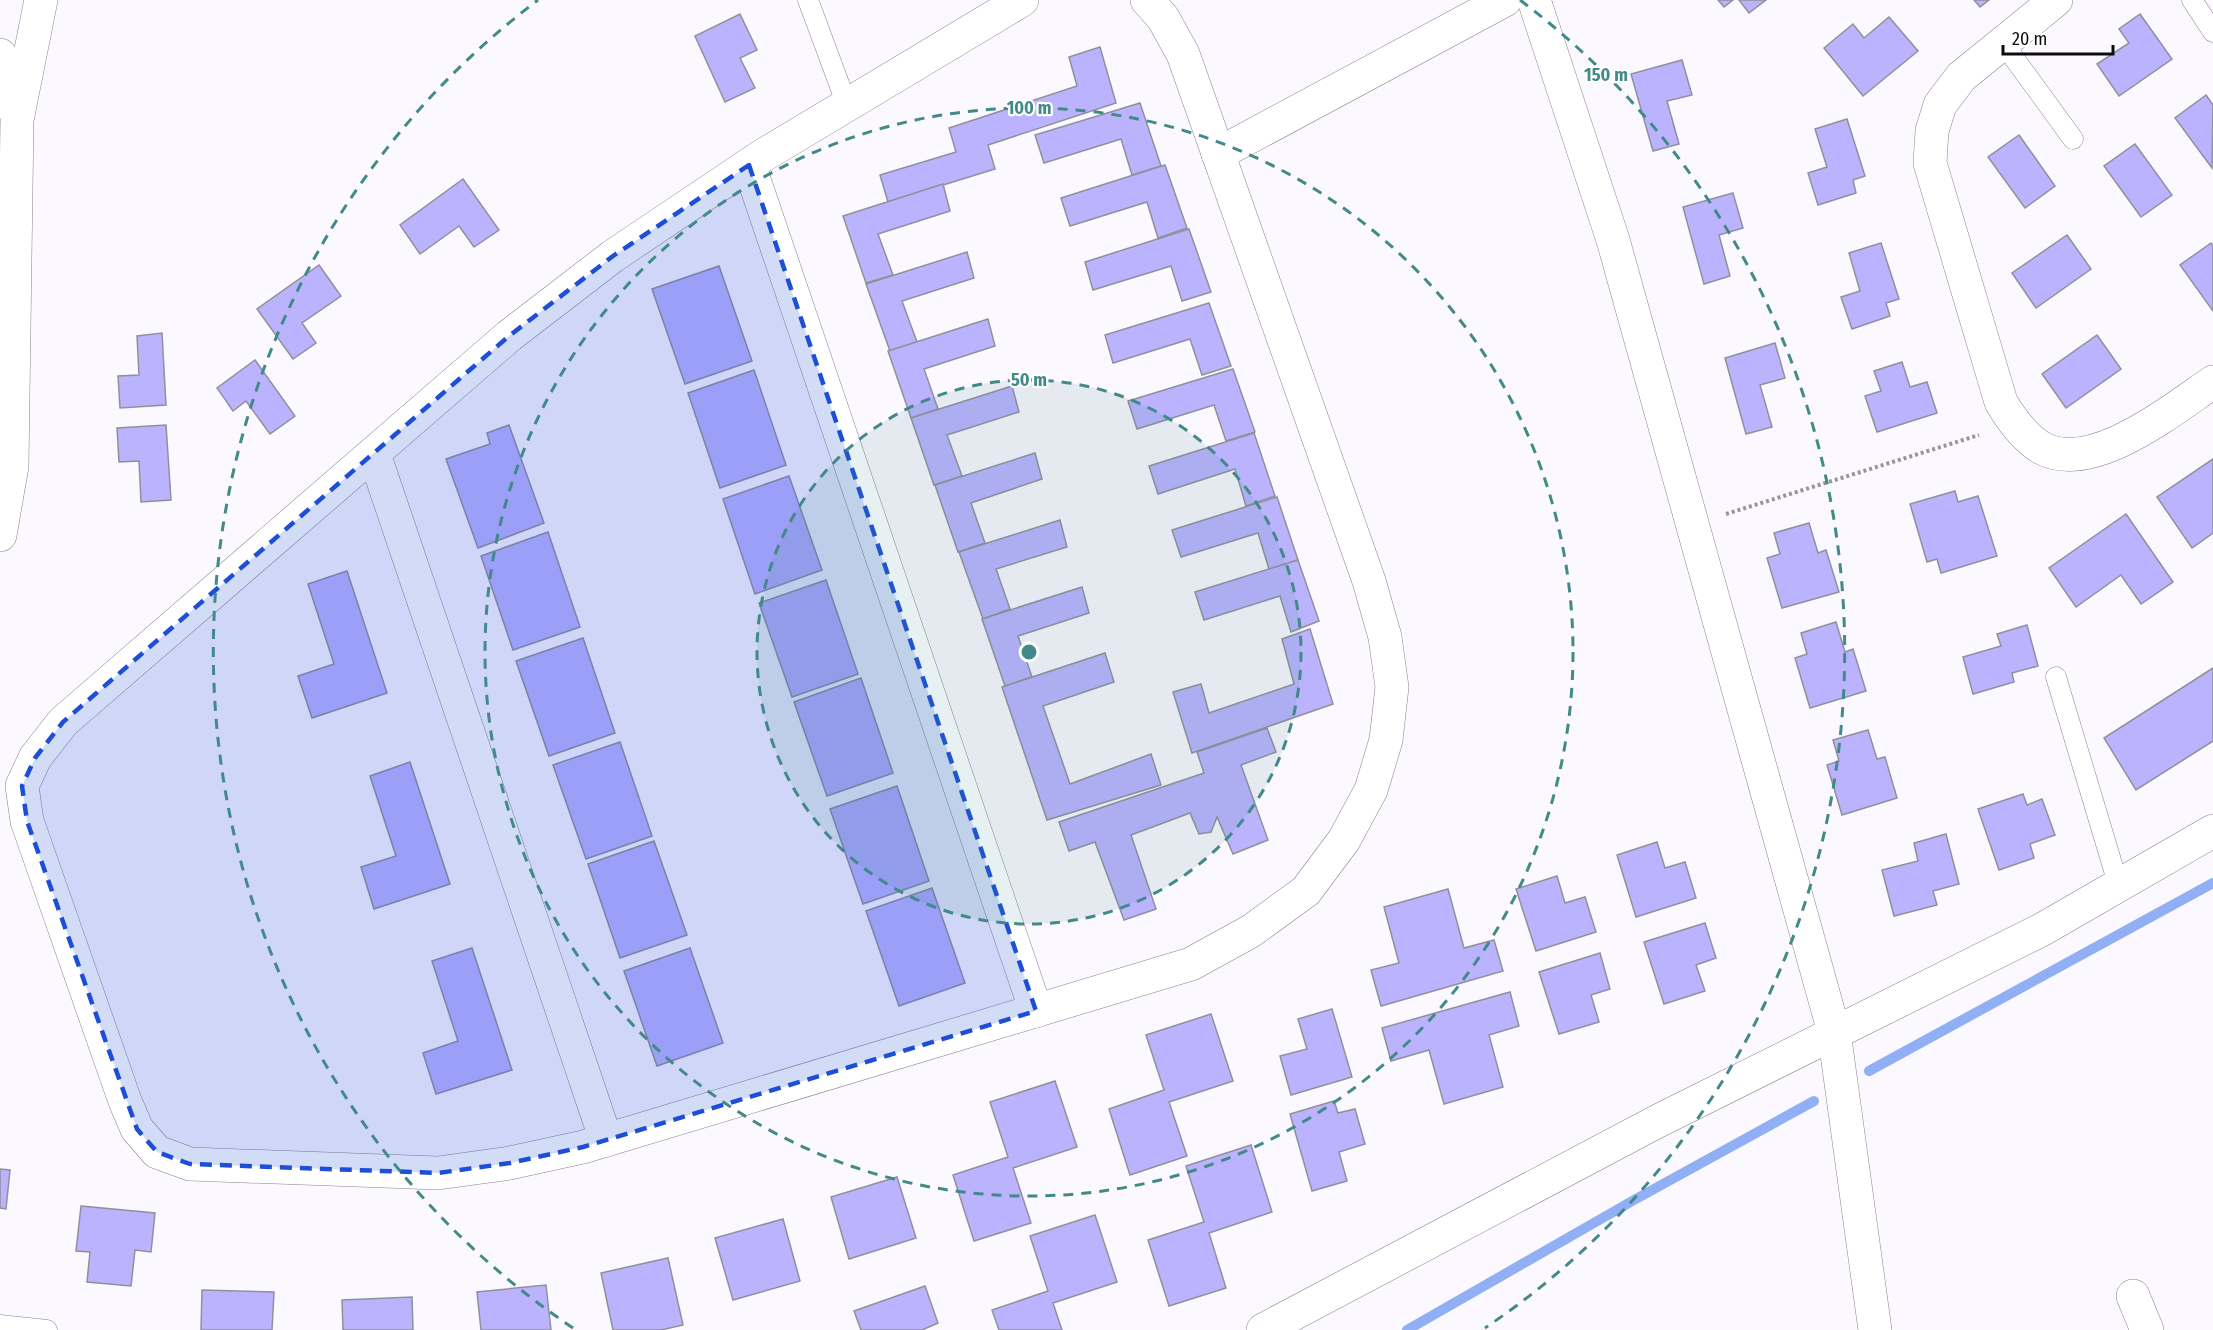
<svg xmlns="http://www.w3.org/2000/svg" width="2213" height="1330" font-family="'Fira Sans Condensed',sans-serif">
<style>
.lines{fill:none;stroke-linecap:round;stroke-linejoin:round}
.stream{stroke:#90aff4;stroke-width:10}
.building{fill:#bcb3ff;stroke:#90909b;stroke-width:1.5}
.service-casing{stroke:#89838d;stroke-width:21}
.minor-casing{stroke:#89838d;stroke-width:34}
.tertiary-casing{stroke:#89838d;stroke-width:34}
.path{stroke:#98949a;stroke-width:4;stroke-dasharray:3 3;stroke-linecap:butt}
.service{stroke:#fff;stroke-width:20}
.minor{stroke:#fff;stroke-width:33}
.tertiary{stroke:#fff;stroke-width:33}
.marked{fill:#1d4ed8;fill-opacity:0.2;stroke:#1d4ed8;stroke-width:4.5;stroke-dasharray:12 8;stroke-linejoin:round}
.ring{fill:none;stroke:#428a8a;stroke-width:3;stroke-dasharray:10 8}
.centre{fill:#428a8a;stroke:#fff;stroke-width:3}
.ring-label{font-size:18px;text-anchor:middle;font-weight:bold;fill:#428a8a;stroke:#fff;stroke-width:4.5;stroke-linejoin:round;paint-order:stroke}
</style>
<rect width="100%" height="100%" fill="#fcf8ff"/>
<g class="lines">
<!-- stream -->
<g class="stream">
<path d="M1869,1071l344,-188"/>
<path d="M1407,1330l227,-130 180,-99"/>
</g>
</g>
<!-- building -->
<g class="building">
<path d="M1718,0h15l-9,7z"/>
<path d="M1739,0h27l-17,13z"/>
<path d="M1974,0h15l-9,7z"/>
<path d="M740,14l17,36 -17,8 15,30 -30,14 -30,-66z"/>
<path d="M2140,14l32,45 -53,37 -22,-32 32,-21 -10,-14z"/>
<path d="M1889,17l29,34 -55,45 -39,-48 29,-24 11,14z"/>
<path d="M1100,47l16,56 -128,42 7,24 -107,33 -8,-27 76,-23 -7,-24 128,-42 -8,-29z"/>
<path d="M1682,60l10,35 -25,6 12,43 -26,7 -22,-77z"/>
<path d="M2206,95l7,10 -1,63 -37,-50z"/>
<path d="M1140,103l21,63 -29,9 -11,-36 -77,24 -9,-28z"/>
<path d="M1847,119l18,57 -12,4 3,13 -38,12 -10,-32 19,-6 -12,-38z"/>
<path d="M2019,135l36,51 -30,22 -37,-51z"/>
<path d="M2135,144l37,51 -31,22 -37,-51z"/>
<path d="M1165,165l22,63 -29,10 -11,-36 -77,24 -9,-28z"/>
<path d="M463,179l36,51 -25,17 -15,-21 -39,28 -20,-29z"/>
<path d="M943,184l7,27 -72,23 15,41 -27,8 -23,-67z"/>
<path d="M1733,193l10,35 -24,7 11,41 -26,8 -21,-77z"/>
<path d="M1189,229l22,63 -29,9 -11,-35 -78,24 -8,-28z"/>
<path d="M2067,235l24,34 -55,39 -24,-35z"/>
<path d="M1881,243l18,56 -13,4 4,13 -38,13 -11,-32 19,-6 -11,-38z"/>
<path d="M2211,243l2,3v65l-33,-46z"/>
<path d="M967,252l7,26 -72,23 15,41 -27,9 -24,-67z"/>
<path d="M319,265l22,31 -39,27 14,20 -23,16 -36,-50z"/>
<path d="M719,266l33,95 -67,23 -33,-95z"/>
<path d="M1209,303l22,63 -29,9 -12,-36 -77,24 -8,-28z"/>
<path d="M988,319l7,27 -71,23 14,40 -27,9 -23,-67z"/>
<path d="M162,333l4,72 -46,3 -2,-32 21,-1 -2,-39z"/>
<path d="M2097,335l24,34 -55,39 -24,-34z"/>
<path d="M1775,343l10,35 -25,7 12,42 -26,7 -21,-76z"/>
<path d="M255,360l40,56 -25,18 -24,-33 -13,10 -16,-23z"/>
<path d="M1902,362l8,25 17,-5 10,31 -60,19 -12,-36 16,-5 -7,-20z"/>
<path d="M1233,369l22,63 -29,9 -12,-36 -77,24 -9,-28z"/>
<path d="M754,370l32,95 -66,23 -32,-95z"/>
<path d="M1012,386l7,26 -72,23 15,41 -28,9 -23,-67z"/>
<path d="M166,425l5,75 -30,2 -2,-41 -20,1 -2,-34z"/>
<path d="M509,425l35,98 -66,25 -32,-89 44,-15 -3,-11z"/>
<path d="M1254,433l21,63 -29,10 -11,-37 -77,25 -9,-28z"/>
<path d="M1035,453l7,26 -71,24 14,40 -27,9 -23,-67z"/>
<path d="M2213,459v74l-21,15 -35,-51z"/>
<path d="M789,476l33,94 -67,24 -32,-95z"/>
<path d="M1955,491l3,11 20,-6 19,60 -56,17 -4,-14 -10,3 -17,-58z"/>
<path d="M1277,497l21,63 -29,9 -11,-36 -77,24 -9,-27z"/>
<path d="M2126,514l47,68 -32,22 -20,-29 -45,32 -27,-39z"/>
<path d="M1060,520l7,27 -71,22 14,40 -27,10 -24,-67z"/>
<path d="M1809,523l9,30 8,-3 13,42 -57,16 -15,-50 13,-4 -6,-21z"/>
<path d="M548,532l32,95 -67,23 -32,-94z"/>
<path d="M1298,560l21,61 -28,11 -11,-36 -76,24 -9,-28z"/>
<path d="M347,571l40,122 -75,25 -14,-42 36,-12 -26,-80z"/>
<path d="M826,580l32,94 -66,23 -33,-94z"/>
<path d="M1082,587l7,26 -71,23 14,41 -27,9 -23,-67z"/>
<path d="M1836,622l9,30 8,-3 13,42 -56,17 -15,-50 12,-4 -6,-21z"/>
<path d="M2027,625l11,41 -26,7 2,9 -41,12 -10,-37 38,-11 -4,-12z"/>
<path d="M1310,629l23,75 -141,49 -19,-61 28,-8 8,29 85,-29 -12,-45z"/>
<path d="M583,638l32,95 -66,23 -33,-95z"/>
<path d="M1105,653l9,29 -71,24 27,78 81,-30 10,31 -114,35 -45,-133z"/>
<path d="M2213,668v73l-77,49 -32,-52z"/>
<path d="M861,678l32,95 -66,23 -33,-94z"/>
<path d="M1267,728l9,24 -35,13 27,75 -35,14 -16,-37 -6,15 -12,2 -9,-21 -59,22 25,74 -32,11 -29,-78 -26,9 -10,-29 145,-49 -7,-21z"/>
<path d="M1868,730l9,29 8,-2 12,41 -55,17 -15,-50 12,-4 -6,-21z"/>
<path d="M620,742l32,94 -66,23 -33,-94z"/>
<path d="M410,762l40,122 -76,25 -13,-42 35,-11 -26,-80z"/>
<path d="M897,786l32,95 -66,23 -33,-95z"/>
<path d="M2023,794l4,11 15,-6 13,36 -25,9 4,14 -35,12 -21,-61z"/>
<path d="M1946,834l13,50 -26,7 4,14 -43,11 -12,-46 36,-9 -4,-18z"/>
<path d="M654,841l33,94 -67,23 -32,-94z"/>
<path d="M1657,842l8,26 20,-6 11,36 -60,19 -19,-62z"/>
<path d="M1557,876l8,27 20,-6 11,35 -60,19 -20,-62z"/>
<path d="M932,888l33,95 -66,23 -33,-95z"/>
<path d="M1448,889l16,59 30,-8 9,31 -122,35 -10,-36 28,-7 -15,-56z"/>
<path d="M1705,923l11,35 -20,7 9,26 -41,13 -20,-62z"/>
<path d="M472,948l40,122 -76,24 -13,-41 35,-12 -26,-80z"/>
<path d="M690,948l33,95 -66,23 -33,-95z"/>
<path d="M1600,953l10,36 -19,6 8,27 -40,12 -20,-62z"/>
<path d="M1510,992l9,34 -30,9 14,52 -59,17 -15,-54 -38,11 -9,-33z"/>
<path d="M1332,1009l20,68 -61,18 -11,-39 27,-7 -9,-30z"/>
<path d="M1211,1014l22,67 -64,21 18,54 -57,19 -21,-66 55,-19 -18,-55z"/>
<path d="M1055,1081l22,66 -64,21 18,55 -57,18 -21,-66 55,-18 -18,-55z"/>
<path d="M1334,1101l4,12 17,-4 10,35 -26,8 8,29 -35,10 -22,-77z"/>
<path d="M1251,1145l21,67 -63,21 17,55 -57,18 -21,-66 56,-18 -18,-56z"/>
<path d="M0,1169l10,1 -4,39 -6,-1z"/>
<path d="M897,1177l19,61 -67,21 -18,-62z"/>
<path d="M81,1206l74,7 -4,39 -16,-2 -4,36 -44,-4 3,-30 -14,-1z"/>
<path d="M1095,1215l22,67 -64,21 9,27h-63l-7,-20 56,-19 -18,-55z"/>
<path d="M783,1219l17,62 -67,19 -18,-62z"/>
<path d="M668,1258l15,67 -22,5h-48l-12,-57z"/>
<path d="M546,1285l5,45h-70l-4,-38z"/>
<path d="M925,1286l13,37 -16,7h-61l-7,-19z"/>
<path d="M202,1290l72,2 -2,38h-71z"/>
<path d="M412,1297l1,33h-70l-1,-30z"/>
</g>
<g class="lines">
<!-- service casing -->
<g class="service-casing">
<g id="service">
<path d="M808,0l39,105"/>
<path d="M2192,0l21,32"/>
<path d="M2003,43l70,96"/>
<path d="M2056,677l63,210"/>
<path d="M0,1325l47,5"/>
</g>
</g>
<!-- minor casing -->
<g class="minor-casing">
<g id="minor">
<path d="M1022,0l-260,156 -149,100 -104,80 -446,386 -28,36 -13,28 5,35 98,280 12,28 20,23 33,12 248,9 72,-10 73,-16 608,-183 60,-33 55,-40 38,-51 27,-50 15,-50 6,-53 -7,-50 -16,-56 -186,-527 -20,-36 -16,-18"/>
<path d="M1534,0l79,240 221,792 41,298"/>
<path d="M2056,0l-95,77 -21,28 -8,26 -2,32 71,239c10,17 22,34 39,45 50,30 133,-38 173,-65"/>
<path d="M0,55l14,54"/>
<path d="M1218,154l287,-154"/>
<path d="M749,165l287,846"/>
<path d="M374,454l232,686"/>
<path d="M0,535l12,-69 5,-346 24,-120"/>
<path d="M2133,1296l14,34"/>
</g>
</g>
<!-- tertiary casing -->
<g class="tertiary-casing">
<path id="tertiary" d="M1263,1330l395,-209 385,-192 170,-98"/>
</g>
<!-- path -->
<path class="path" d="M1726,514l253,-79"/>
<!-- service -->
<use href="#service" class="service"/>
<!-- minor -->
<use href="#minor" class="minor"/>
<!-- tertiary -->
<use href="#tertiary" class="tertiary"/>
</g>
<!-- marked area -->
<path class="marked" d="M749,165l287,846 -453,136 -73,16 -72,10 -248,-9 -33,-12 -20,-23 -110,-308 -5,-35 13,-28 28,-36 446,-386 104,-80z"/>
<!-- distance rings -->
<circle cx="1029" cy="652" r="272" fill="#428a8a" fill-opacity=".12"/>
<g class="ring">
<circle cx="1029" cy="652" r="272"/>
<circle cx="1029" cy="652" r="544"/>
<path d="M573 1328A816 816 0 0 1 538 0M1520 0A816 816 0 0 1 1485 1328"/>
</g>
<circle cx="1029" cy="652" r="9" class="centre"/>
<g class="ring-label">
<text x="1606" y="81">150 m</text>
<text x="1029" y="114">100 m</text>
<text x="1029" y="386">50 m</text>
</g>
<!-- scale -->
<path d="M2003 45v9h110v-9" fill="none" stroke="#0f0c10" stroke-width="3"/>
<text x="2012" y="45" font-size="18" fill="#0f0c10" stroke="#ffffff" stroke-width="4.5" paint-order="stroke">20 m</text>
</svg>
